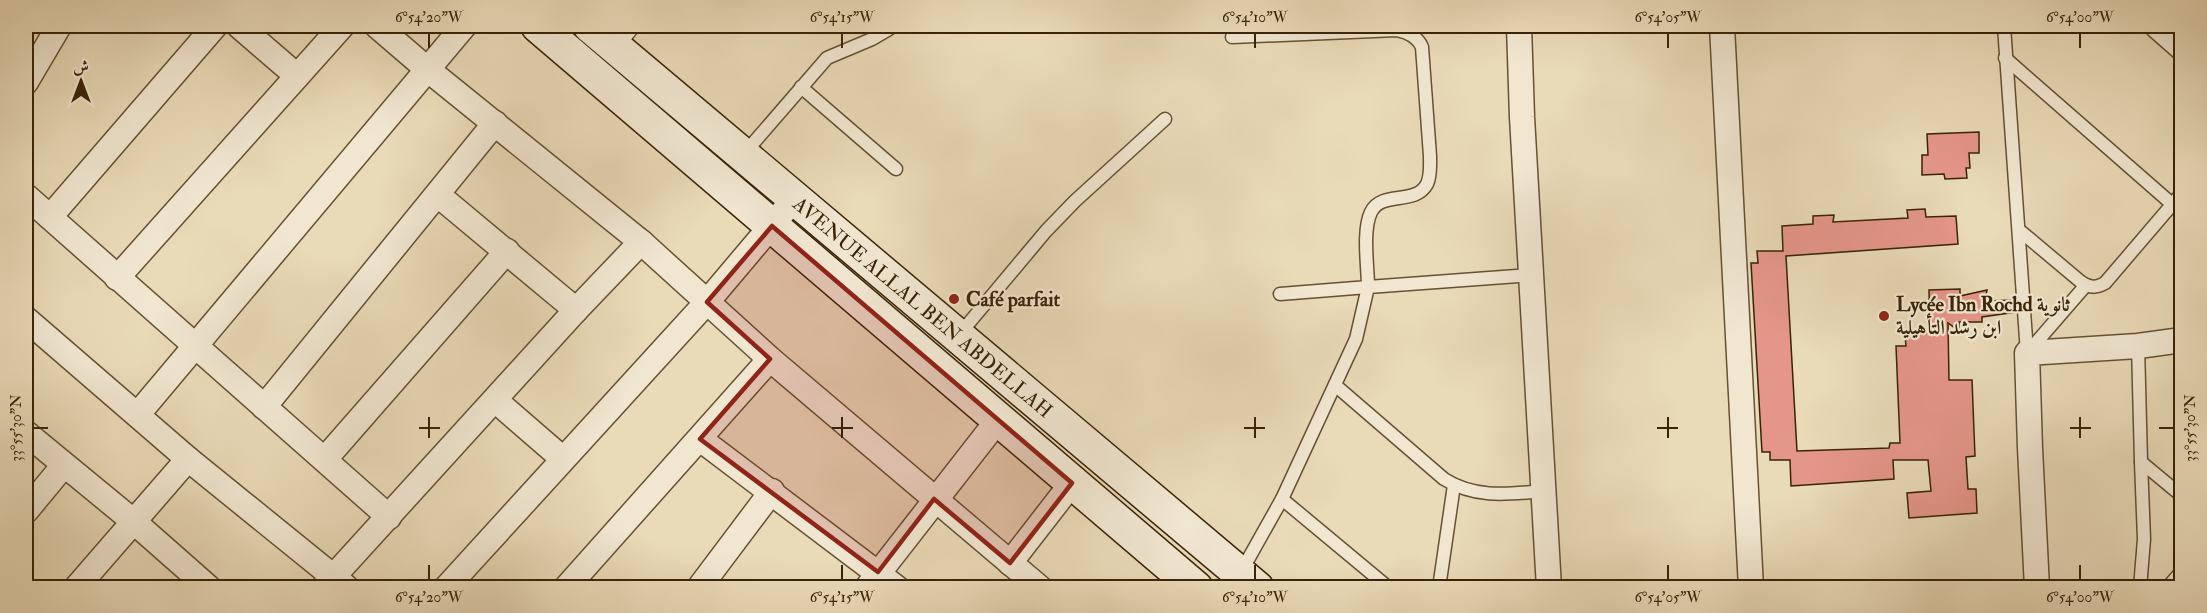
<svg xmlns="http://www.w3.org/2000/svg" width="2207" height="613" font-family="'IM FELL Double Pica',Amiri,serif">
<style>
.building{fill:#e5968a;stroke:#392307;stroke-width:1.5}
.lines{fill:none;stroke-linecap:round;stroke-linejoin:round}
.lane-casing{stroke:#655133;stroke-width:15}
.street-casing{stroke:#655133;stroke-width:27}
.secondary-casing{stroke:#392307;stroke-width:36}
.lane{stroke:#f1e7d1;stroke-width:12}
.street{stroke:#f1e7d1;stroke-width:24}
.secondary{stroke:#f1e7d1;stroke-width:33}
.marked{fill:#8f2418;fill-opacity:0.2;stroke:#8f2418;stroke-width:4.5;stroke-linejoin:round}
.ticks{fill:none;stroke:#392307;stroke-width:2}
.poi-dot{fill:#8f2418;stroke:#f1e7d1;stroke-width:2}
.labels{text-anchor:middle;stroke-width:4.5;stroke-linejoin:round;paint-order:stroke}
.poi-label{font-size:20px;font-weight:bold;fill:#392307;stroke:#f1e7d1;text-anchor:start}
.street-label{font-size:20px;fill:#392307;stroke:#f1e7d1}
.neatline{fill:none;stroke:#392307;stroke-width:2}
.ticks-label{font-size:15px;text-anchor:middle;fill:#392307}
</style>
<rect width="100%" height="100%" fill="#e9dab8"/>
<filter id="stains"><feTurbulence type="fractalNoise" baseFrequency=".00333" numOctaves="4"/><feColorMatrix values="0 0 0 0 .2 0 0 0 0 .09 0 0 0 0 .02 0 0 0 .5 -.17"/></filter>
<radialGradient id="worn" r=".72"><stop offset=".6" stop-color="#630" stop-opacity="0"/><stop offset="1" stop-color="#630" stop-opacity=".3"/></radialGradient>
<!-- building -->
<g class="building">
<path d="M1979,132v21h-10l1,15h-4l1,10 -22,1 -1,-5 -22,1v-20h6l-1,-21z"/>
<path d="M1925,209l1,8 30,-1 2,28 -172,12 11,195 92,-3 1,-5h10l-4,-97h10l-1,-11 25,-2 -1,-43 31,-1v7l27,-6 -2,11 30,-1 1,12 -34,5v5h-23v9l-11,-8 1,57h23l3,76 -9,1 2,32h8l1,24 -68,5 -2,-25 24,-2 -3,-31h-35l1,19 -103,7 -1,-26h-20v-8h-8l-11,-189h7l-1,-12h26l-1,-25 31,-2v-8l21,-1 -1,7 75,-4 -1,-8z"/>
</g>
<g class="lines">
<!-- lane casing -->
<g class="lane-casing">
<g id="lane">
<path d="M2004,26l23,327"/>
<path d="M1232,37l165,-7c11,2 20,6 25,17l8,109c0,9 1,20 -3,28 -12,22 -45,6 -56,28 -9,19 -3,55 -3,75l-88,7"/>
<path d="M617,48l17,-22"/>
<path d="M2005,58l167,146"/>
<path d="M801,87l95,82"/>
<path d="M743,155l84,-97 45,-19 17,-10 1,-3"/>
<path d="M2019,230l62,52c9,6 15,6 24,1l77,-90"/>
<path d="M958,336l88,-105 29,-30 90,-82"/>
<path d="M2138,346l3,116 41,34"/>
<path d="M2028,352l58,-67"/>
<path d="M1335,385l109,94c32,20 65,15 100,12"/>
<path d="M1282,499l107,89"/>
<path d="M1241,572l41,-73 74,-160 12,-52 163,-12"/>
<path d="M1439,588l15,-103"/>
<path d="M2140,588l4,-49 -3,-77"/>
<path d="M2167,588l15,-17"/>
</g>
</g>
<!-- street casing -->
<g class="street-casing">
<g id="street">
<path d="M239,26l58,50"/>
<path d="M377,26l50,43 214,173 129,117 270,229"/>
<path d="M1519,26l3,91 27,471"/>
<path d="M1722,26l29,562"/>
<path d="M2157,26l25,22"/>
<path d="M26,82l33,-56"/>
<path d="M438,195l138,115"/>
<path d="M26,196l363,321"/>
<path d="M50,217l165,-191"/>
<path d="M117,278l225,-252"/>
<path d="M26,319l162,140 158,128"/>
<path d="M495,400l68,59"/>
<path d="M264,407l231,-284"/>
<path d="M138,414l326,-388"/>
<path d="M26,433l107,88 76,67"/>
<path d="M700,439l197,149"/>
<path d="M325,459l182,-208"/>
<path d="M26,511l38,-46"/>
<path d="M1010,563l62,-80"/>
<path d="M76,588l112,-129"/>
<path d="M323,588l253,-278 65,-68"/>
<path d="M446,588l261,-286 87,-103"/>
<path d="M566,588l204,-229"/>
<path d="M699,588l73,-97"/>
<path d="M867,588l131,-168"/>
<path d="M2037,588l-7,-140 -3,-95 111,-7 44,-6"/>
</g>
</g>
<!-- secondary casing -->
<g class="secondary-casing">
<g id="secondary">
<path d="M538,26l658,562"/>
<path d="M590,26l667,562"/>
</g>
</g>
<!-- lane -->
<use href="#lane" class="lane"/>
<!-- street -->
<use href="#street" class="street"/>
<!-- secondary -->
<use href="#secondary" class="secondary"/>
</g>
<!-- marked area -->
<path class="marked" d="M772,226l300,257 -62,80 -76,-64 -56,73 -178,-133 70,-80 -63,-57z"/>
<!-- ticks -->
<path class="ticks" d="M429,33v15M842,33v15M1255,33v15M1668,33v15M2080,33v15M429,417v21M842,417v21M1255,417v21M1668,417v21M2080,417v21M33,428h15M419,428h21M832,428h21M1244,428h21M1657,428h21M2070,428h21M2159,428h15M429,565v15M842,565v15M1255,565v15M1668,565v15M2080,565v15"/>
<!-- markers -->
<g class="poi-dot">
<circle cx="954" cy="299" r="6"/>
<circle cx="1884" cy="316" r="6"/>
</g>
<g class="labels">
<!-- poi labels -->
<g class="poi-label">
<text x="966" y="306">Café parfait</text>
<text x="1896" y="311">Lycée Ibn Rochd ثانوية<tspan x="1896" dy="23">ابن رشد التأهيلية</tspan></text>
</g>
<!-- street labels -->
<g class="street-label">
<text transform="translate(923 307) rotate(40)" y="7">AVENUE ALLAL BEN ABDELLAH</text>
</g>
</g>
<!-- margin -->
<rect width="2207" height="613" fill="none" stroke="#e9dab8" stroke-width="66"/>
<!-- north arrow -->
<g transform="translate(81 81)" stroke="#f1e7d1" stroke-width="4.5" paint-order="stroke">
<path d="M0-4.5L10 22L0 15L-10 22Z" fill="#392307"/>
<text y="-9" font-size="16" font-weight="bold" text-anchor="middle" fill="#392307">ش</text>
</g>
<rect x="33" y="33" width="2141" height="547" class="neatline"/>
<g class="ticks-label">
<text x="429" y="22">6°54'20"W</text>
<text x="842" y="22">6°54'15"W</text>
<text x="1255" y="22">6°54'10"W</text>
<text x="1668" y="22">6°54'05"W</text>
<text x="2080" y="22">6°54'00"W</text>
<text transform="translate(16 428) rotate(-90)" y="5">33°55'30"N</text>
<text transform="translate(2190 428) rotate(-90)" y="5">33°55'30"N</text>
<text x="429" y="602">6°54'20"W</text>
<text x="842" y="602">6°54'15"W</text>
<text x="1255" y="602">6°54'10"W</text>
<text x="1668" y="602">6°54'05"W</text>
<text x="2080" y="602">6°54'00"W</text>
</g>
<rect width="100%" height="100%" filter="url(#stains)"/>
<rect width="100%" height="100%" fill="url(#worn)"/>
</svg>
